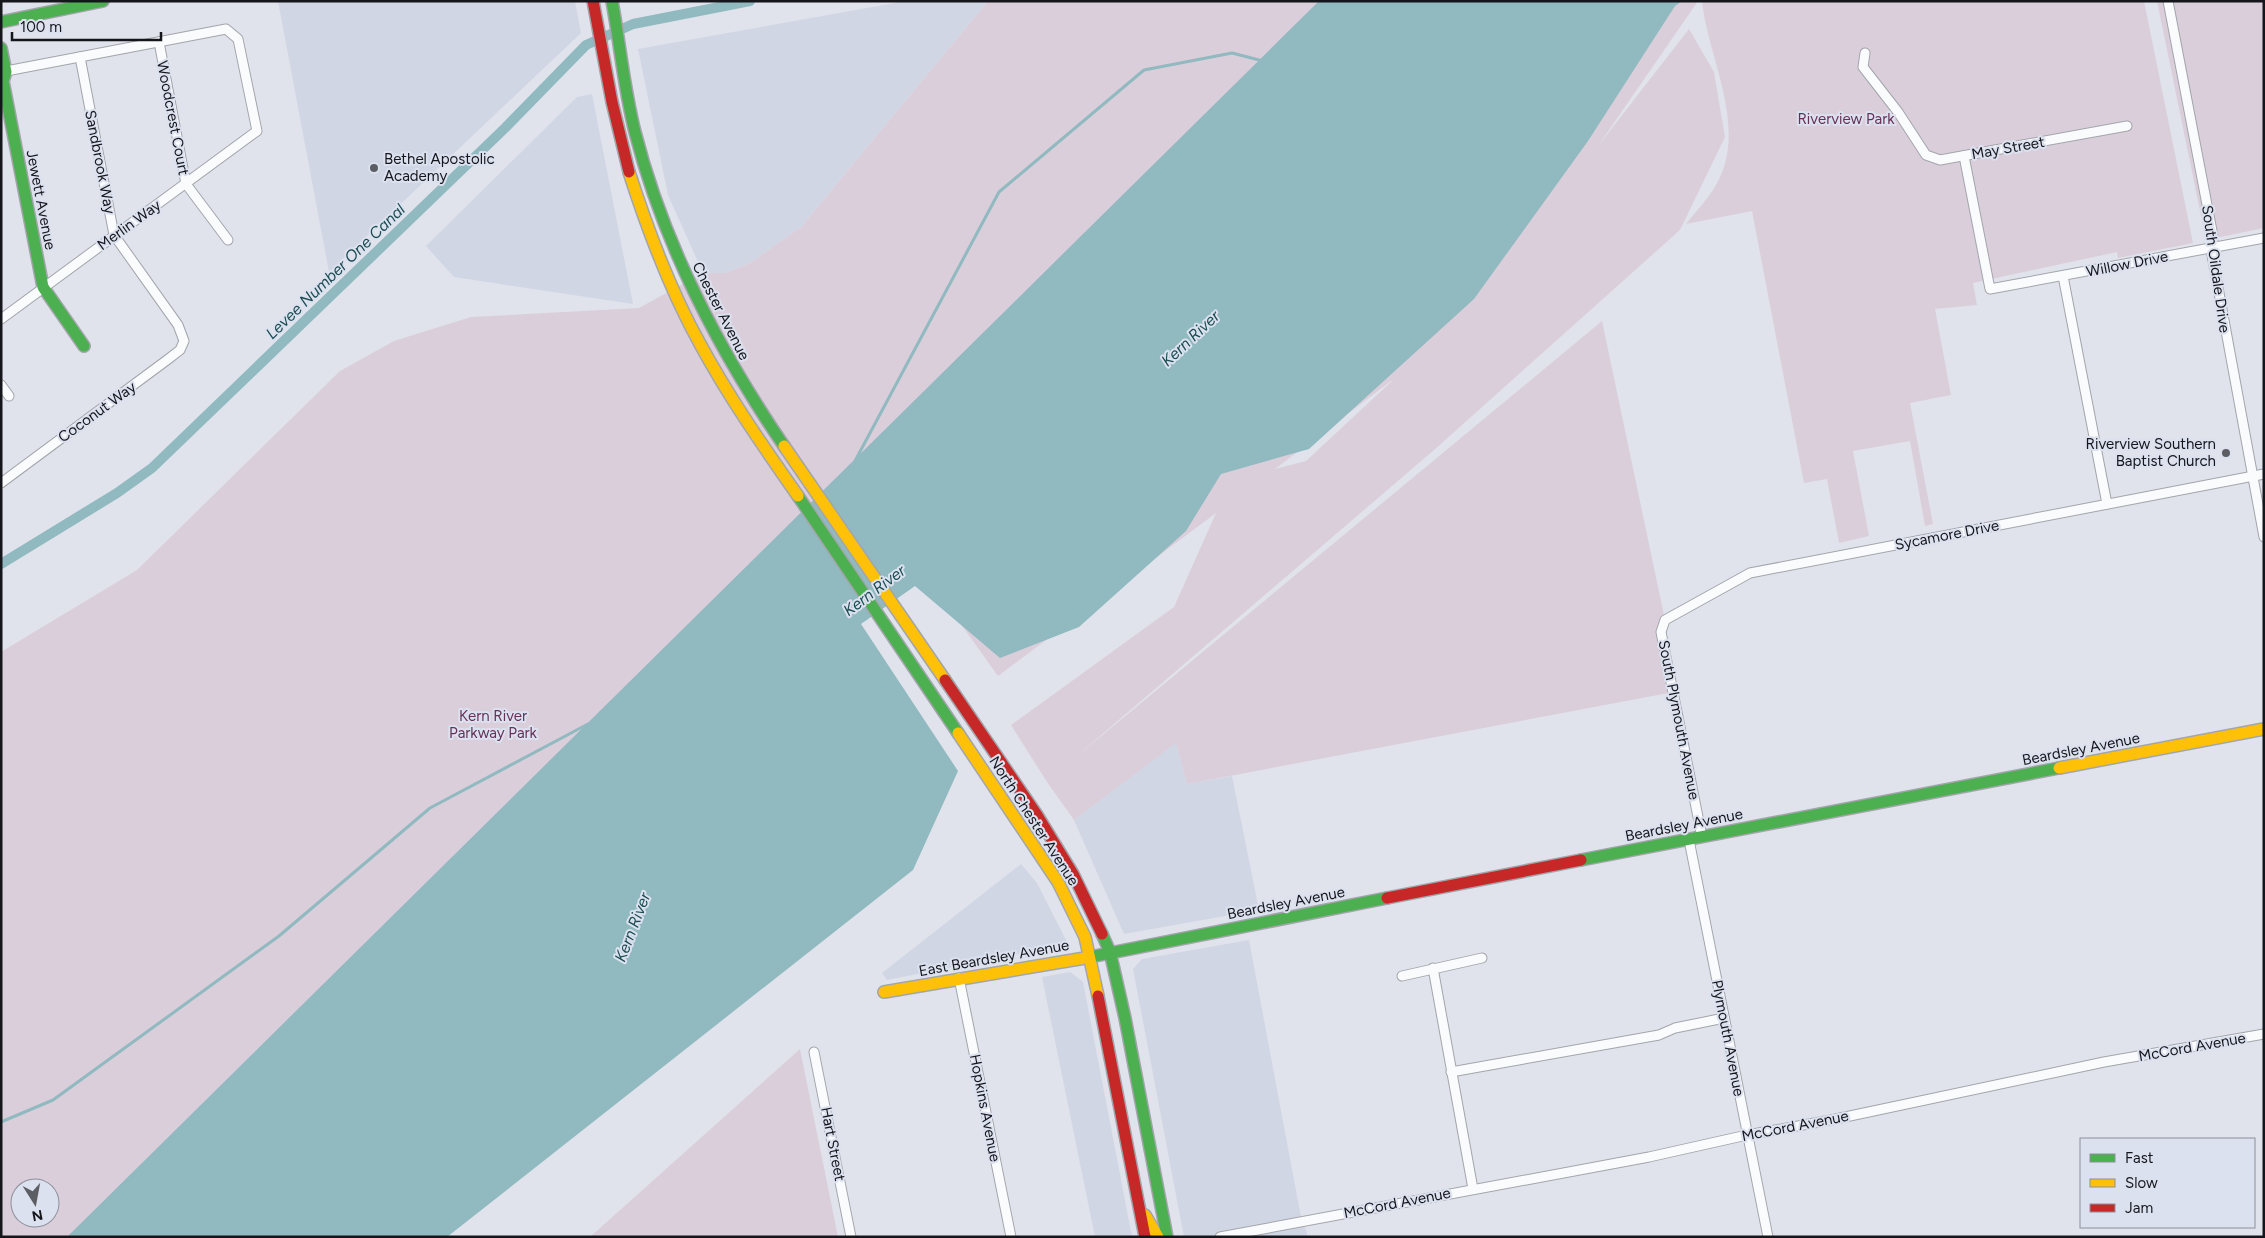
<svg xmlns="http://www.w3.org/2000/svg" width="2265" height="1238" font-family="Figtree,sans-serif">
<style>
.built{fill:#d1d6e5}
.green{fill:#dbcedb;fill-rule:evenodd}
.water{fill:#90b9c0}
.lines{fill:none;stroke-linecap:round;stroke-linejoin:round}
.stream{stroke:#90b9c0;stroke-width:3}
.canal{stroke:#90b9c0;stroke-width:10}
.street-casing{stroke:#a2a5ab;stroke-width:11}
.fast-casing{stroke:#a2a5ab;stroke-width:14}
.slow-casing{stroke:#a2a5ab;stroke-width:14}
.jam-casing{stroke:#a2a5ab;stroke-width:14}
.street{stroke:#fafbfc;stroke-width:9}
.fast{stroke:#4caf50;stroke-width:11}
.slow{stroke:#ffc107;stroke-width:11}
.jam{stroke:#c62828;stroke-width:11}
.poi-dot{fill:#5c5e64;stroke:#dce1ef;stroke-width:2}
.labels{text-anchor:middle;stroke-width:4;stroke-linejoin:round;paint-order:stroke}
.street-label{font-size:15px;fill:#15161b;stroke:#dce1ef}
.park-label{font-size:15px;fill:#653157;stroke:#dce1ef}
.poi-label{font-size:15px;fill:#15161b;stroke:#dce1ef;text-anchor:start}
.water-label{font-size:16px;font-style:italic;fill:#194c51;stroke:#dce1ef}
</style>
<rect width="100%" height="100%" fill="#e0e3eb"/>
<!-- built -->
<g class="built">
<path d="M278,1h297l6,32 -252,239z"/>
<path d="M906,1h82l-187,226 -51,36 -25,10h-22l-35,-78 -30,-146z"/>
<path d="M592,94l41,210 -179,-27 -28,-31 151,-149z"/>
<path d="M1176,742l11,42 45,-8 27,134 -135,24 -50,-114z"/>
<path d="M1021,864l16,19 30,59 -2,3 -178,35 -5,-7z"/>
<path d="M1249,940l51,272 8,25h-124l-51,-268 9,-10z"/>
<path d="M1070,972l13,10 49,255h-37l-53,-260z"/>
</g>
<!-- green -->
<g class="green">
<path d="M988,1h710l-100,145 91,-117 25,43 11,65 -45,93 -246,220 -363,311 531,-440 63,299 9,72 -487,92 -11,-41 -102,77 -27,-38 -36,-57 163,-118 42,-94 -218,163 -76,-106 -79,58 -398,609h-444v-585l136,-82 203,-199 54,-30 77,-24 168,-9 64,-35h22l25,-10 51,-36zM1392,381l-86,80 -31,8 116,-88zM20,1188h30v30h-30z"/>
<path d="M1702,1h442l49,242 -75,15 -1,-6 -144,31 4,22 -42,4 16,86 -41,8 23,121 -8,2 -15,-85 -57,10 16,85 -30,7 -12,-64 -23,4 -52,-272 -66,13c10,-13 22,-25 30,-39 33,-57 -8,-126 -14,-184z"/>
<path d="M2157,1h107v227l-58,12z"/>
<path d="M800,1049l38,188h-248z"/>
</g>
<!-- water -->
<path class="water" d="M1319,1h363l-7,5 -87,135 -114,158 -165,150 -88,25 -35,57 -107,96 -79,31 -85,-72 -54,38 97,147 -45,99 -466,367h-380z"/>
<g class="lines">
<!-- stream -->
<g class="stream">
<path d="M855,461l144,-269 145,-122 88,-17 31,8"/>
<path d="M1,1122l52,-22 226,-164 151,-128 158,-84"/>
</g>
<!-- canal -->
<path class="canal" d="M1,564l116,-71 35,-25 353,-340 81,-83 47,-21 117,-23"/>
<!-- street casing -->
<g class="street-casing">
<g id="street">
<path d="M2168,1l45,235 -1,19 52,282"/>
<path d="M159,42l27,142 42,56"/>
<path d="M1865,53l-2,14 35,45 28,43 14,5 187,-34"/>
<path d="M1964,156l26,133 274,-51"/>
<path d="M2063,276l44,228"/>
<path d="M1,319l256,-188 -19,-92 -12,-10 -225,43"/>
<path d="M1,385l8,11"/>
<path d="M1,483l166,-123 13,-10 4,-9 -6,-16 -64,-90 -34,-178"/>
<path d="M1702,837l-41,-205 4,-12 85,-47 514,-99"/>
<path d="M1689,840l79,397"/>
<path d="M1433,968l40,221"/>
<path d="M1402,976l80,-18"/>
<path d="M959,978l52,259"/>
<path d="M814,1052l37,185"/>
<path d="M1451,1072l208,-37 16,-7 49,-10"/>
<path d="M1220,1237l429,-80 98,-22 84,-15 273,-58 160,-28"/>
</g>
</g>
<!-- fast casing -->
<g class="fast-casing">
<g id="fast">
<path d="M612,1c8,43 12,88 23,131 29,114 83,217 149,314"/>
<path d="M1,22l102,-21"/>
<path d="M1,48l5,24 -3,9 40,206 41,59"/>
<path d="M798,496l160,237"/>
<path d="M1581,860l478,-92"/>
<path d="M1102,934l8,18 15,66 42,219"/>
<path d="M1085,958l302,-60"/>
</g>
</g>
<!-- slow casing -->
<g class="slow-casing">
<g id="slow">
<path d="M629,172c19,59 40,116 70,170 29,54 64,104 99,154"/>
<path d="M784,446l161,234"/>
<path d="M958,733l100,149 27,55 13,59"/>
<path d="M2059,768l205,-39"/>
<path d="M884,992l201,-34"/>
<path d="M1145,1215l13,22"/>
</g>
</g>
<!-- jam casing -->
<g class="jam-casing">
<g id="jam">
<path d="M593,1l19,101 17,70"/>
<path d="M945,680l92,135 36,59 29,60"/>
<path d="M1387,898l194,-38"/>
<path d="M1098,996l47,241"/>
</g>
</g>
<!-- street -->
<use href="#street" class="street"/>
<!-- fast -->
<use href="#fast" class="fast"/>
<!-- slow -->
<use href="#slow" class="slow"/>
<!-- jam -->
<use href="#jam" class="jam"/>
</g>
<!-- markers -->
<g class="poi-dot">
<circle cx="374" cy="168" r="5"/>
<circle cx="2226" cy="453" r="5"/>
</g>
<g class="labels">
<!-- street labels -->
<g class="street-label">
<text transform="translate(173 118) rotate(79)" y="5">Woodcrest Court</text>
<text transform="translate(2008 148) rotate(-10)" y="5">May Street</text>
<text transform="translate(100 162) rotate(79)" y="5">Sandbrook Way</text>
<text transform="translate(41 200) rotate(79)" y="5">Jewett Avenue</text>
<text transform="translate(129 225) rotate(-36)" y="5">Merlin Way</text>
<text transform="translate(2127 264) rotate(-11)" y="5">Willow Drive</text>
<text transform="translate(2216 269) rotate(82)" y="5">South Oildale Drive</text>
<text transform="translate(721 311) rotate(63)" y="5">Chester Avenue</text>
<text transform="translate(97 412) rotate(-36)" y="5">Coconut Way</text>
<text transform="translate(1947 535) rotate(-11)" y="5">Sycamore Drive</text>
<text transform="translate(1679 720) rotate(79)" y="5">South Plymouth Avenue</text>
<text transform="translate(2081 749) rotate(-11)" y="5">Beardsley Avenue</text>
<text transform="translate(1034 821) rotate(57)" y="5">North Chester Avenue</text>
<text transform="translate(1684 825) rotate(-11)" y="5">Beardsley Avenue</text>
<text transform="translate(1286 903) rotate(-11)" y="5">Beardsley Avenue</text>
<text transform="translate(994 958) rotate(-10)" y="5">East Beardsley Avenue</text>
<text transform="translate(1728 1038) rotate(79)" y="5">Plymouth Avenue</text>
<text transform="translate(2192 1047) rotate(-10)" y="5">McCord Avenue</text>
<text transform="translate(985 1108) rotate(79)" y="5">Hopkins Avenue</text>
<text transform="translate(1795 1126) rotate(-11)" y="5">McCord Avenue</text>
<text transform="translate(833 1144) rotate(79)" y="5">Hart Street</text>
<text transform="translate(1397 1203) rotate(-11)" y="5">McCord Avenue</text>
</g>
<!-- park labels -->
<g class="park-label">
<text x="1846" y="124">Riverview Park</text>
<text x="493" y="721">Kern River<tspan x="493" dy="17">Parkway Park</tspan></text>
</g>
<!-- poi labels -->
<g class="poi-label">
<text x="384" y="164">Bethel Apostolic<tspan x="384" dy="17">Academy</tspan></text>
<text x="2216" y="449" text-anchor="end">Riverview Southern<tspan x="2216" dy="17">Baptist Church</tspan></text>
</g>
<!-- water labels -->
<g class="water-label">
<text transform="translate(335 271) rotate(-44)" y="6">Levee Number One Canal</text>
<text transform="translate(1190 338) rotate(-43)" y="6">Kern River</text>
<text transform="translate(874 590) rotate(-37)" y="6">Kern River</text>
<text transform="translate(632 927) rotate(-69)" y="6">Kern River</text>
</g>
</g>
<!-- border -->
<rect width="2265" height="1238" fill="none" stroke="#15161b" stroke-width="5"/>
<!-- legend -->
<rect x="2080" y="1138" width="175" height="90" fill="#dce1ef" stroke="#8c909a"/>
<rect x="2090" y="1154" width="25" height="8" fill="#4caf50" stroke="#8c909a"/>
<text x="2125" y="1163" font-size="15" fill="#15161b">Fast</text>
<rect x="2090" y="1179" width="25" height="8" fill="#ffc107" stroke="#8c909a"/>
<text x="2125" y="1188" font-size="15" fill="#15161b">Slow</text>
<rect x="2090" y="1204" width="25" height="8" fill="#c62828" stroke="#8c909a"/>
<text x="2125" y="1213" font-size="15" fill="#15161b">Jam</text>
<!-- north arrow -->
<g transform="translate(35 1203) rotate(169)"><circle r="24" fill="#dce1ef" stroke="#8c909a"/>
<path d="M0-4L9 19L0 12L-9 19Z" fill="#5c5e64"/>
<text y="-8" font-size="14" font-weight="bold" text-anchor="middle" fill="#15161b">N</text>
</g>
<!-- scale -->
<path d="M12 32v8h149v-8" fill="none" stroke="#15161b" stroke-width="2.5"/>
<text x="20" y="32" font-size="15" fill="#15161b" stroke="#dce1ef" stroke-width="4" paint-order="stroke">100 m</text>
</svg>
